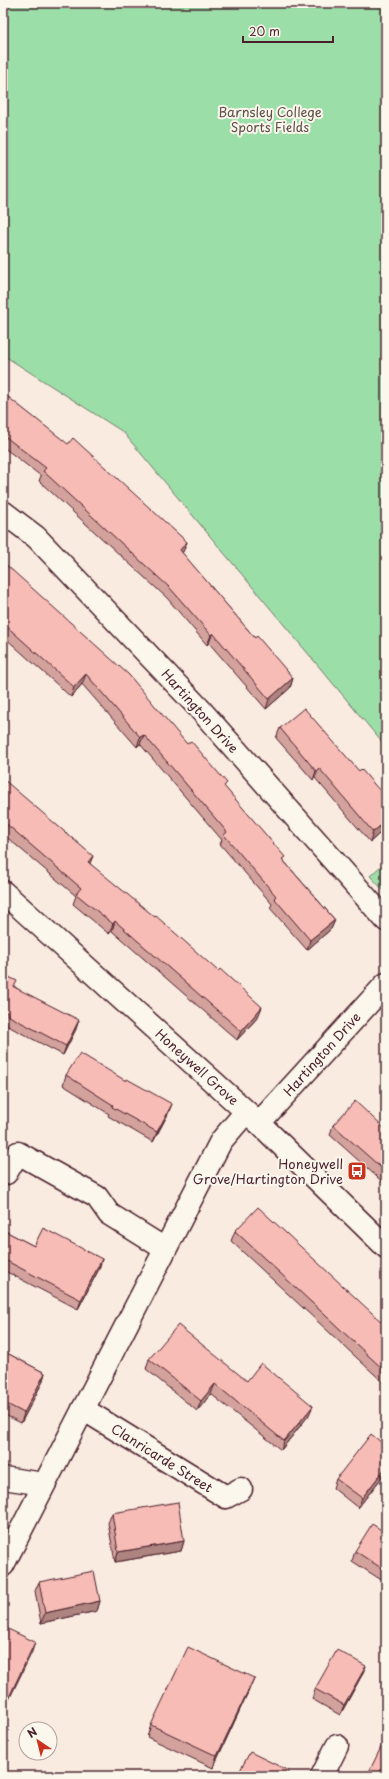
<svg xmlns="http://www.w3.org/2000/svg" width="389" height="1779" font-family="'Playpen Sans',sans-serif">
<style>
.green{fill:#9cdea8;stroke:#737e6a}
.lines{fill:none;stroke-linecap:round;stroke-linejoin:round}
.street-casing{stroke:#4a1f2b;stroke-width:25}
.street{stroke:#fbf7ec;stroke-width:22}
.wall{fill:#d4a29d;stroke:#4a1f2b}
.shaded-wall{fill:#ad847f;stroke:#4a1f2b}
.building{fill:#f7bcb6;stroke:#4a1f2b}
.labels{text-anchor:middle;stroke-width:4;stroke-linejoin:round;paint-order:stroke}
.park-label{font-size:13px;fill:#5e4f4a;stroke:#fbf7ec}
.street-label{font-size:13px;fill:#4a1f2b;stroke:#fbf7ec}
.poi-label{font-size:13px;fill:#4a1f2b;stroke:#fbf7ec;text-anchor:end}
</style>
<rect width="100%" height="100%" fill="#faebe1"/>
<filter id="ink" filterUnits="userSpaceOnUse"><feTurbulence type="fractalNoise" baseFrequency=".025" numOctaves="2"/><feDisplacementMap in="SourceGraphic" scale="8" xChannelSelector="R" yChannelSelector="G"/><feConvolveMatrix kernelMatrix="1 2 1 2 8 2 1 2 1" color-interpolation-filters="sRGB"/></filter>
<g filter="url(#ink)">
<!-- green -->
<g class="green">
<path d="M3,3h383v744l-263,-315 -120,-77z"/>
<path d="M386,861v32l-16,-17z"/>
</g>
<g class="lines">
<!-- street casing -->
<g class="street-casing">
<g id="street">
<path d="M3,512l33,25 162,170 188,213"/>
<path d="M3,892l256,231 127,124"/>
<path d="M259,1123l127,-139"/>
<path d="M6,1173l12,-20 79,44 12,17 56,35"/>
<path d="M83,1409l143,88 15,-8"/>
<path d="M3,1478l41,6"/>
<path d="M3,1565l218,-424 25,-29"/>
<path d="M322,1776l15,-30"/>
</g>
</g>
<!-- street -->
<use href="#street" class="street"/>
</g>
<!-- wall -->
<g class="wall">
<path d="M3,393l184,149 -5,11 73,85 38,40 -3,10 -24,21 -57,-66 -2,2 -40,-47 -128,-117 2,-5 -38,-29z"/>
<path d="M3,562l223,227 57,71 52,60 -4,9 -24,21 -37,-42 2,-4 -52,-60 2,-4 -82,-96 -3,3 -55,-63 -11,13 -68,-61z"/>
<path d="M280,728l79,43 27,27v30l-16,14 -55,-64 -2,2 -37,-42z"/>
<path d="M3,779l87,85 168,153 -21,23 -125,-109 -3,3 -36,-30 3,-8 -73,-62z"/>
<path d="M3,974l12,13 61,42 -13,26 -59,-31 1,-2 -2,-1z"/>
<path d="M66,1075l102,39 -15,28 -45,-26 1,-2 -46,-29z"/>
<path d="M333,1125l53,5v55l-56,-50z"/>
<path d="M3,1230l31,16 68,13 -3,10 -21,40 -75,-39z"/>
<path d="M235,1231l151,95v59l-155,-144z"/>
<path d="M3,1351l42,22 -3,10 -21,40 -18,-9z"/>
<path d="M149,1359l98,22 62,34 -28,35 -70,-56 -14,17 -51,-42z"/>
<path d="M386,1446v26l-28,36 -25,-20 3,-9z"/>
<path d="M112,1513l72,28 -3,10 -66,11 -7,-39z"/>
<path d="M386,1533v50l-34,-22 3,-10z"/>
<path d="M39,1582l61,19 -3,10 -56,12 -6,-32z"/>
<path d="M362,1675l-22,40 -28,-16 3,-10z"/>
<path d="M249,1690l-36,78 -66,-31 4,-12z"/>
</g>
<!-- shaded-wall -->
<g class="shaded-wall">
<path d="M187,542l-4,10 -7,7 4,-9z"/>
<path d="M213,633l-4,10 -2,2 4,-10z"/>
<path d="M86,674l-4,10 -11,13 3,-10z"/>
<path d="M293,678l-3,10 -24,21 3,-10z"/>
<path d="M144,735l-4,9 -3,3 3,-10z"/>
<path d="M319,768l-4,10 -2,2 3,-9z"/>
<path d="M386,821v7l-16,14 3,-10z"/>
<path d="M93,856l-4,10 -1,-4z"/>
<path d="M335,920l-4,9 -24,21 3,-10z"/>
<path d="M115,921l-3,10 -3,3 4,-10z"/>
<path d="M262,1007l-4,10 -21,23 4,-9z"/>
<path d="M79,1020l-3,9 -13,26 3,-9z"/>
<path d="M172,1104l-4,10 -15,28 4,-10z"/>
<path d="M102,1259l-3,10 -21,40 3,-9z"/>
<path d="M45,1373l-3,10 -21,40 3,-10z"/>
<path d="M215,1384l-4,10 -14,17 4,-10z"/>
<path d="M313,1406l-4,9 -28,35 3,-9z"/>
<path d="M386,1467v5l-28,36 4,-10z"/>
<path d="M184,1541l-3,10 -66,11 3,-10z"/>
<path d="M100,1601l-3,10 -56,12 4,-10z"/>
<path d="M35,1642l-3,10 -29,60v-2z"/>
<path d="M366,1666l-4,9 -22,40 4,-10z"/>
<path d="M254,1678l-5,12 -36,78 4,-12z"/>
</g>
<!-- building -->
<g class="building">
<path d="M3,393l65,51 5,-6 114,104 -7,8 75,88 2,-2 36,42 -24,21 -56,-66 -2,2 -41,-47 -127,-117 3,-3 -43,-33z"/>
<path d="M3,562l126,113 58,69 4,-3 36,42 -3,3 61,71 -3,2 53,61 -25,20 -36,-42 2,-2 -52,-61 3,-3 -83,-97 -4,2 -54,-63 -12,13 -71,-64z"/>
<path d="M304,708l55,63 2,-2 25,29v23l-13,11 -54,-64 -3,3 -36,-43z"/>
<path d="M3,779l90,77 -5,6 67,55 1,-1 62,55 2,-2 42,38 -21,24 -126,-110 -2,3 -37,-30 5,-6 -78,-67z"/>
<path d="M3,974l14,7 -3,6 65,33 -13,26 -59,-31 1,-2 -5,-2z"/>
<path d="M80,1053l46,28 1,-2 45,25 -15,28 -45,-25 1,-2 -47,-30z"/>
<path d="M355,1101l31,29v42l-53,-47z"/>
<path d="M258,1207l128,119v46l-151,-141z"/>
<path d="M43,1228l59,31 -21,41 -76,-40 -2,3v-33l31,16z"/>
<path d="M178,1325l69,56 14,-18 52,43 -29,35 -69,-57 -14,17 -52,-42z"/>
<path d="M3,1351l42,22 -21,40 -21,-11z"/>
<path d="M371,1434l15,12v21l-24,31 -26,-19z"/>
<path d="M178,1502l6,39 -66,11 -6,-39z"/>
<path d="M372,1524l14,9v38l-31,-20z"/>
<path d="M94,1571l6,30 -55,12 -6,-31z"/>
<path d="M4,1627l31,15 -32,68v-80z"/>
<path d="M188,1647l66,31 -37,78 -66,-31z"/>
<path d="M337,1650l29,16 -22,39 -29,-16z"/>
<path d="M386,1737v39h-19z"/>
<path d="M250,1752l39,19 -3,5h-49z"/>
</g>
</g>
<!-- icons -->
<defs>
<g id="bus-square" transform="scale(1)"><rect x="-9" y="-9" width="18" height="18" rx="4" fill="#c8321e" stroke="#fbf7ec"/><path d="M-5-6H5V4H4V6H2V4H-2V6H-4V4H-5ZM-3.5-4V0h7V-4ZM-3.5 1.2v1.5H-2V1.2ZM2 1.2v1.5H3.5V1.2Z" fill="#fff"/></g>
</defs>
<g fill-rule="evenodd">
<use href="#bus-square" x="357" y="1171"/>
</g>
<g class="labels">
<!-- park labels -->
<g class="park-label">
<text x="270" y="117">Barnsley College<tspan x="270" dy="15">Sports Fields</tspan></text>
</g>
<!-- street labels -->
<g class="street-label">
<text transform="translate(200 711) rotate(48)" y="5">Hartington Drive</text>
<text transform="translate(322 1054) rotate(-48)" y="5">Hartington Drive</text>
<text transform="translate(197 1067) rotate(42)" y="5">Honeywell Grove</text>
<text transform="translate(162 1458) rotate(32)" y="5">Clanricarde Street</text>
</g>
<!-- poi labels -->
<g class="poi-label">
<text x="343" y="1169">Honeywell<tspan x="343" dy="15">Grove/Hartington Drive</tspan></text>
</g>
</g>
<!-- margin -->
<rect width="389" height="1779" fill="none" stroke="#fbf7ec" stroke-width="16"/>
<rect x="8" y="8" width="373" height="1763" fill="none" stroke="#4a1f2b" stroke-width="1.5" filter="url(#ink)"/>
<!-- north arrow -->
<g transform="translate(38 1741) rotate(325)"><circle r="19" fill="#fbf7ec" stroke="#b4a19f"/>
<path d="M0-3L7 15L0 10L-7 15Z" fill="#c8321e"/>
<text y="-6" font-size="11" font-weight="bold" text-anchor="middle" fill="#4a1f2b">N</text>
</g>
<!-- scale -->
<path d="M243 36v6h90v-6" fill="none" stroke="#4a1f2b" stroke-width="2"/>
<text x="249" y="36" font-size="12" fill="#4a1f2b" stroke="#fbf7ec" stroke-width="3" paint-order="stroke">20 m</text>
</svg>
